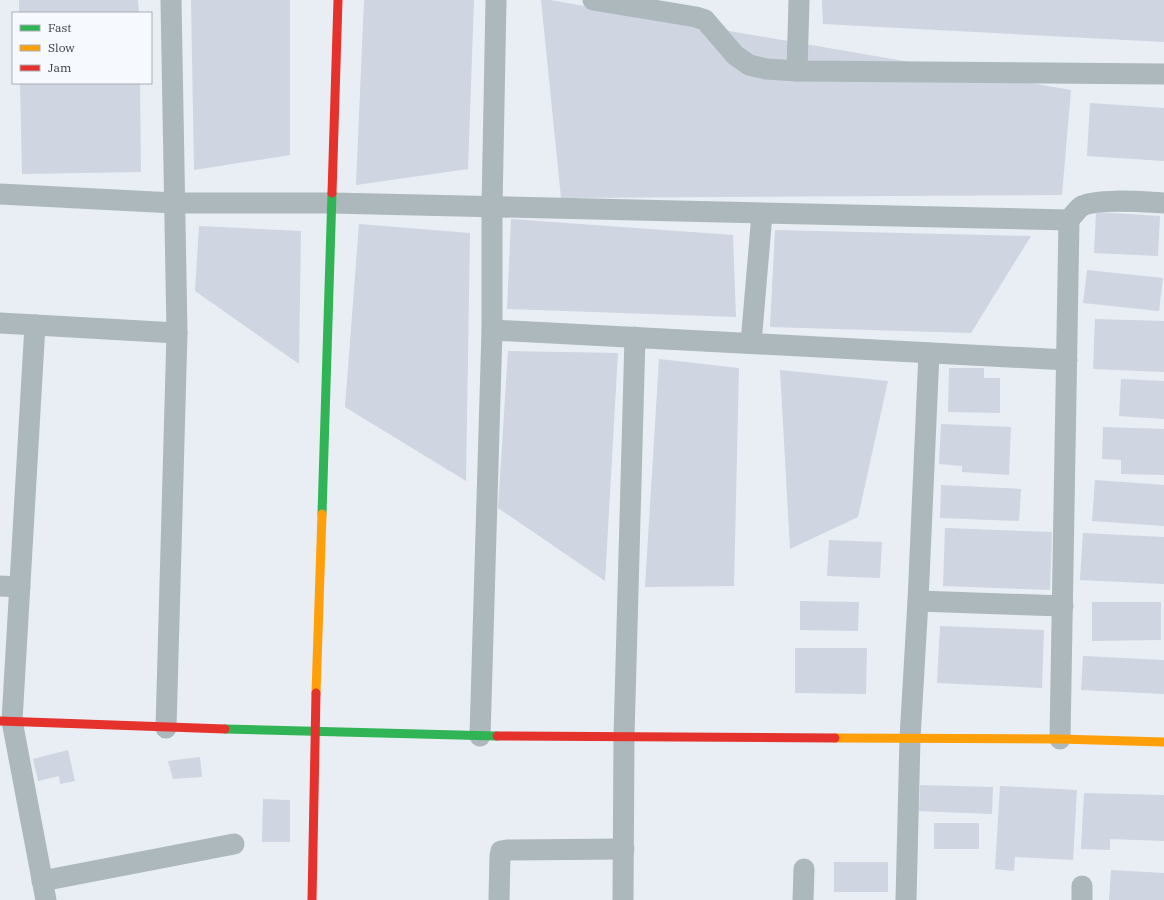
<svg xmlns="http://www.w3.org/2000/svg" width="1164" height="900" font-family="'IBM Plex Serif',serif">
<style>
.building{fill:#cfd5e1}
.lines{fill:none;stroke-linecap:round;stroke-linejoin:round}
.street{stroke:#acb8bb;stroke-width:21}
.fast{stroke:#30b455;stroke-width:9}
.slow{stroke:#ff9f0a;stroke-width:9}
.jam{stroke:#e5322d;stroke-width:9}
</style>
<rect width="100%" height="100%" fill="#e8eef3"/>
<!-- building -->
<g class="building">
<path d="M19,0h119l1,13h-120z"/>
<path d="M191,0h99v155l-96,15z"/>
<path d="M364,0h110l-6,169 -112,16z"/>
<path d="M541,0h9l521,90 -9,105 -501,3z"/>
<path d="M822,0h342v42l-341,-18z"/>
<path d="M20,83h120l1,89 -119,2z"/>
<path d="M1090,103l74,5v53l-77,-5z"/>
<path d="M1096,212l64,4 -2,40 -64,-3z"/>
<path d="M511,219l222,16 3,82 -229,-8z"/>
<path d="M359,224l111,9 -4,248 -121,-74z"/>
<path d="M199,226l102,5 -2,133 -104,-73z"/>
<path d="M775,230l256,6 -60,97 -201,-6z"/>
<path d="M1087,270l76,8 -4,33 -76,-8z"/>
<path d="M1095,319l69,2v51l-71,-3z"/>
<path d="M508,351l110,2 -13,228 -107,-73z"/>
<path d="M659,359l80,9 -5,218 -89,1z"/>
<path d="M949,368h35v10h16v35l-52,-1z"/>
<path d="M780,370l108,11 -30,136 -68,32z"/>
<path d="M1121,379l43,2v38l-45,-3z"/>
<path d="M941,424l70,3 -2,48 -47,-3v-6l-23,-2z"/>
<path d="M1103,427l61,2v46l-43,-1v-14l-19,-1z"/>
<path d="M1095,480l69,5v41l-72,-5z"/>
<path d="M941,485l80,4 -2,32 -79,-3z"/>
<path d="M945,528l107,4 -2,58 -107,-4z"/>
<path d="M1083,533l81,4v47l-84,-4z"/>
<path d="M829,540l53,2 -2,36 -53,-2z"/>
<path d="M800,601l59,1 -1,29 -58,-1z"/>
<path d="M1092,602h69v38l-69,1z"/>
<path d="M940,626l104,4 -2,58 -105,-5z"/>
<path d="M795,648h72l-1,46 -71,-1z"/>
<path d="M1083,656l81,4v34l-83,-4z"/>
<path d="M68,750l7,31 -15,3 -1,-8 -21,5 -5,-22z"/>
<path d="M200,757l2,20 -29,2 -5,-18z"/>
<path d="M920,785l73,2 -1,27 -73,-3z"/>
<path d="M1000,786l77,4 -4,70 -58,-3 -1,14 -19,-2z"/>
<path d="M1084,793l80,2v46l-54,-2v11l-29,-1z"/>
<path d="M263,799l27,1v42h-28z"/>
<rect x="934" y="823" width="45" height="26"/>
<rect x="834" y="862" width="54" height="30"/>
<path d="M1111,870l53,3v27h-55z"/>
</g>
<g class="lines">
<!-- street -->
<g class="street">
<path d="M593,0l103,17 9,3 30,35 14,10 17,4 31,2 367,3"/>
<path d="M797,71l2,-71"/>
<path d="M0,194l174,9h157l738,17"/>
<path d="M0,323l177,10"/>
<path d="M35,325l-23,396 34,179"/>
<path d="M492,330l575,30"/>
<path d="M751,343l11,-129"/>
<path d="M0,586l20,1"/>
<path d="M918,601l145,5"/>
<path d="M166,728l11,-395 -6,-333"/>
<path d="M480,736l12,-406v-122l4,-208"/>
<path d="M1060,739l9,-519c4,-4 8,-11 13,-14 16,-8 63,-4 82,-3"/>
<path d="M42,881l192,-37"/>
<path d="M499,900l1,-44 1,-5 6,-1 117,-1"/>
<path d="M623,900l1,-164 11,-399"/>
<path d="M803,900l1,-31"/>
<path d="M906,900l4,-162 8,-137 11,-248"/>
<path d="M1082,900v-14"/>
</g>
<!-- fast -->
<g class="fast">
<path d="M322,514l10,-321"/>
<path d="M225,729l272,7"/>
</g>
<!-- slow -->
<g class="slow">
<path d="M316,693l6,-179"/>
<path d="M835,738l225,1 104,3"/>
</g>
<!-- jam -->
<g class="jam">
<path d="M332,193l6,-193"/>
<path d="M0,721l225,8"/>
<path d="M497,736l338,2"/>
<path d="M312,900l4,-207"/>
</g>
</g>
<!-- legend -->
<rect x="12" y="12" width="140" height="72" fill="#f6fafe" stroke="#aaaeb2"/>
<rect x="20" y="25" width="20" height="6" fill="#30b455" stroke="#aaaeb2"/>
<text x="48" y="32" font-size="12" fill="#383d40">Fast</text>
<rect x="20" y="45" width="20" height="6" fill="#ff9f0a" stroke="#aaaeb2"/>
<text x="48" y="52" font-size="12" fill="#383d40">Slow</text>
<rect x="20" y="65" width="20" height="6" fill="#e5322d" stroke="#aaaeb2"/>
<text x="48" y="72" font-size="12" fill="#383d40">Jam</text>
</svg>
